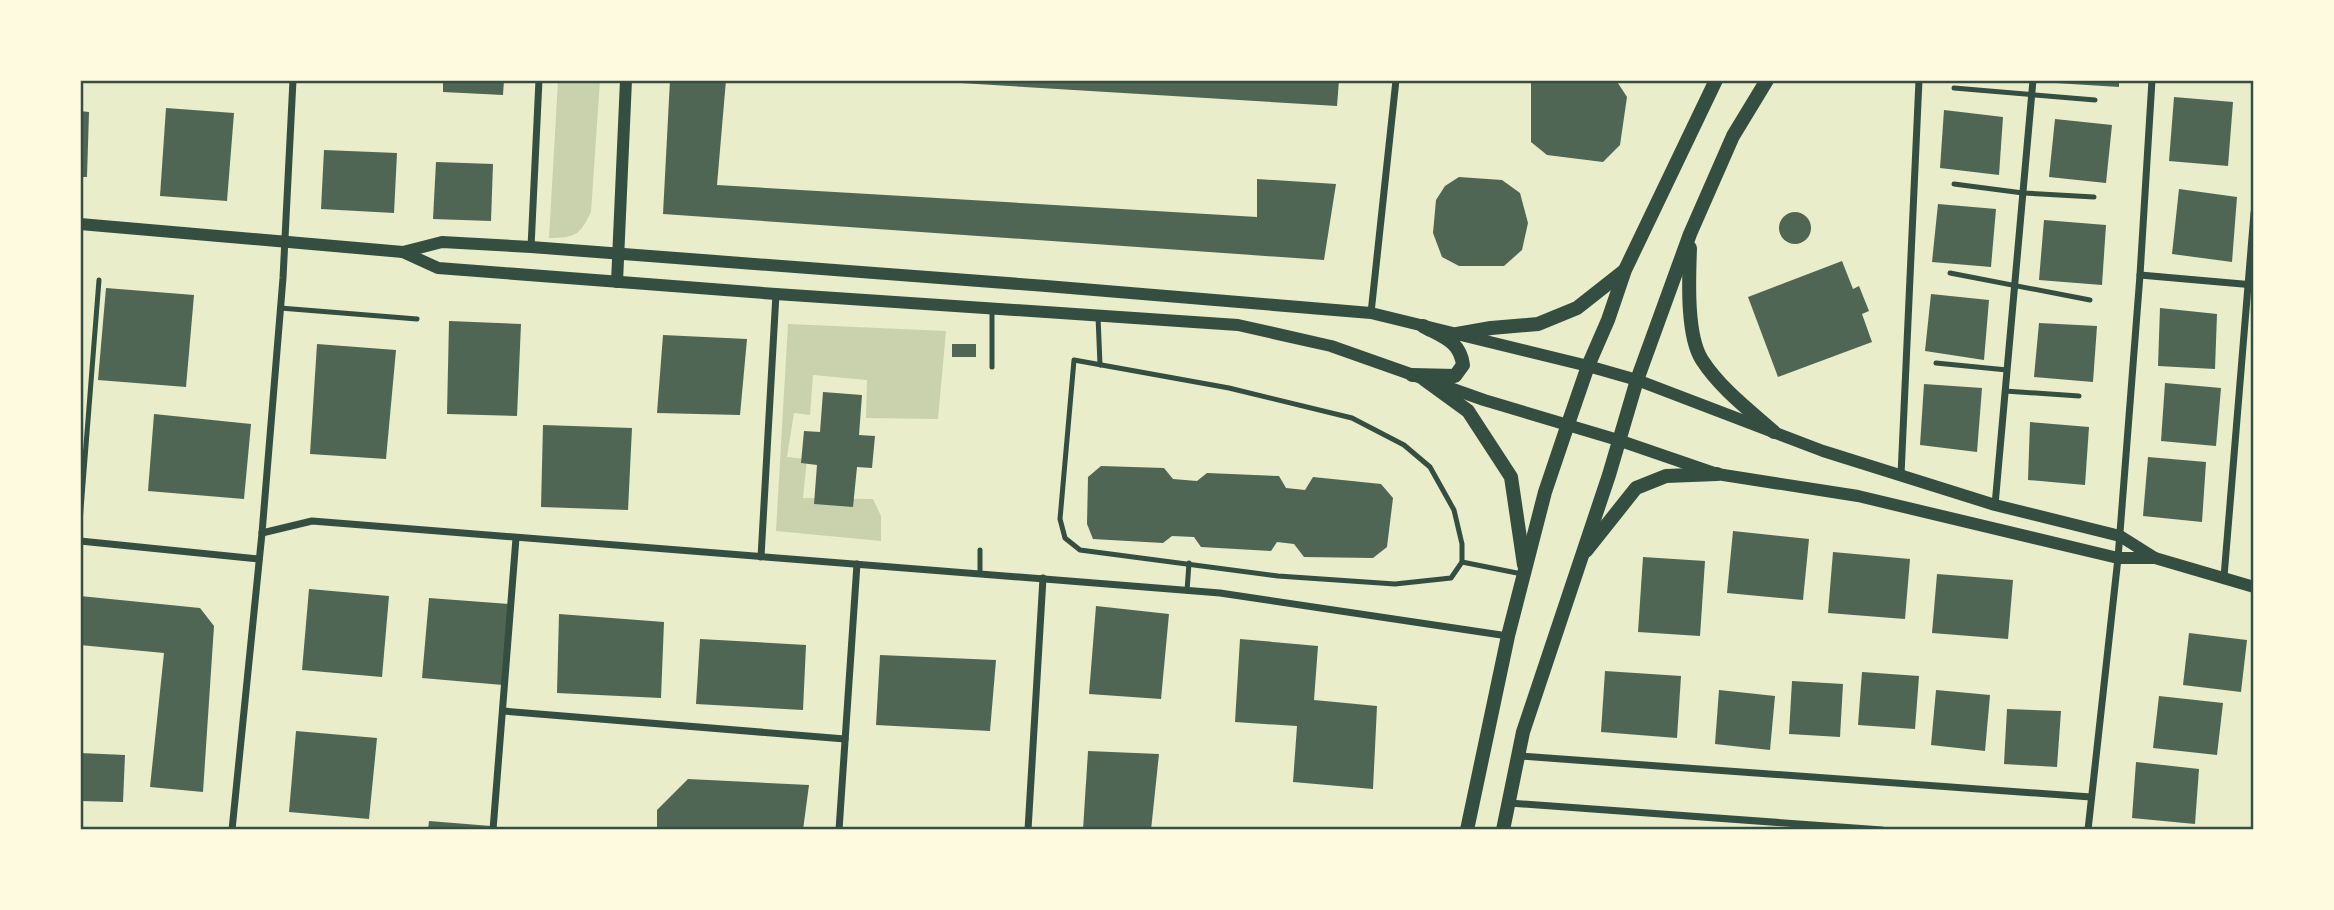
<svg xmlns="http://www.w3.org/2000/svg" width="2334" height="910" font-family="'Open Sans',sans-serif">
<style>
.green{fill:#cad2ad}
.building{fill:#4f6655}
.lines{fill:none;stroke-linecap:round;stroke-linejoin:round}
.service{stroke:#344e41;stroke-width:5}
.minor{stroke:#344e41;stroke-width:7}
.tertiary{stroke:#344e41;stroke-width:12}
.secondary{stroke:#344e41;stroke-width:14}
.neatline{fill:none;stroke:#344e41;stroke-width:2.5}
</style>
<rect width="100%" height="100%" fill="#e9edc9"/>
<!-- green -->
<g class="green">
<path d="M558,81h42l-9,131c-11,23 -16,26 -42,26z"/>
<path d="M788,324l158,7 -8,88 -72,-1 1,-38 -54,-5 -3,40 -16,-2 -7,44 20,2 -4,39 70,1 8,17v25l-105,-10z"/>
</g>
<!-- building -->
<g class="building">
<path d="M443,80h61l-1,15 -60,-3z"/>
<path d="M670,80h56l-9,105 540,32v-38l79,5 -12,76 -661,-46z"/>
<path d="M960,80h379l-2,26 -377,-23z"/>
<path d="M1531,80h85l11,17 -7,48 -17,17 -56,-7 -16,-13z"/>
<path d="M2055,80h64v7l-64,-4z"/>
<path d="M2174,97l59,5 -5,64 -59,-5z"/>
<path d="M166,108l68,5 -7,88 -67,-5z"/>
<path d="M1944,110l59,7 -4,58 -59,-7z"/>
<path d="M80,111l9,1 -2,65h-7z"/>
<path d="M2055,119l57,6 -6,58 -57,-6z"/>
<path d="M324,150l73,3 -3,60 -73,-4z"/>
<path d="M436,162l57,2 -2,57 -58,-2z"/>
<path d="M1459,177l43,3 18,13 8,30 -6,27 -18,16h-45l-17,-9 -9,-24 3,-33 9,-14z"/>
<path d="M2179,189l58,8 -5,65 -60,-8z"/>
<path d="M1938,204l58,5 -5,58 -59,-5z"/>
<circle cx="1795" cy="228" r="16"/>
<path d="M2044,220l62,5 -4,60 -63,-5z"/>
<path d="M1842,261l11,28 6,-3 10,25 -7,3 10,28 -94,35 -30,-80z"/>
<path d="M106,288l88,7 -8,92 -88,-7z"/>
<path d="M1931,294l58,6 -5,60 -59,-9z"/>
<path d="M2160,308l57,6 -2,55 -57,-3z"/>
<path d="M449,321l72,3 -4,92 -70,-2z"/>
<path d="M2039,323l58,3 -4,56 -59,-5z"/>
<path d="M663,335l84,4 -7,76 -83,-2z"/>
<path d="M317,344l79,6 -10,109 -76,-5z"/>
<rect x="952" y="344" width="24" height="13"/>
<path d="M2165,383l56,5 -5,58 -55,-5z"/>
<path d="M1924,384l58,4 -5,64 -57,-7z"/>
<path d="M823,392l39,3 -3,40 16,1 -3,32 -15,-1 -4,40 -39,-3 3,-39 -16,-2 3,-32 16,1z"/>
<path d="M154,414l97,10 -7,75 -96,-8z"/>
<path d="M2030,422l59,5 -4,58 -57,-5z"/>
<path d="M543,425l89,3 -4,82 -87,-3z"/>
<path d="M2148,457l58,5 -4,60 -59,-6z"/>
<path d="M1101,466l63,2 9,11 24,2 10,-8 72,3 7,12 19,2 8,-13 68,7 12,14 -6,49 -14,11 -69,-1 -10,-13 -17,-2 -6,9 -70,-4 -7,-10 -22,-1 -9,7 -70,-4 -6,-15 1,-47z"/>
<path d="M1733,531l76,8 -6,61 -76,-7z"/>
<path d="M1833,552l77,7 -5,60 -77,-6z"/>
<path d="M1643,557l62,4 -5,75 -62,-4z"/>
<path d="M1937,574l76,6 -5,59 -76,-6z"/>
<path d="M309,589l80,7 -7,81 -80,-7z"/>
<path d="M80,596l120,12 14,18 -11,166 -53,-5 14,-134 -84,-8z"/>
<path d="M429,598l80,6 -6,81 -81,-7z"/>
<path d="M1096,606l73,8 -8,85 -72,-5z"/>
<path d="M559,614l105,8 -3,76 -104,-5z"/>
<path d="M2189,633l58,7 -6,52 -58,-7z"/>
<path d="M700,639l106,6 -3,65 -107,-6z"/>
<path d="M1240,639l78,7 -4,54 63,6 -4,83 -80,-7 4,-56 -62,-4z"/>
<path d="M880,655l116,5 -6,71 -114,-6z"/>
<path d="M1605,671l76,5 -4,62 -76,-6z"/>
<path d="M1862,672l57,4 -4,53 -57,-4z"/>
<path d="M1792,681l51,3 -3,53 -51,-3z"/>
<path d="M1719,690l56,6 -5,54 -55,-6z"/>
<path d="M1936,690l54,5 -5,56 -54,-6z"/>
<path d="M2159,696l64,7 -6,52 -64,-7z"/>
<path d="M2007,709l54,2 -4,56 -53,-3z"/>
<path d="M296,731l81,7 -8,81 -80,-7z"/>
<path d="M1088,751l71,3 -8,76h-68z"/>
<path d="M80,753l45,2 -2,47 -43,-1z"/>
<path d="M2136,762l63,7 -4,55 -63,-6z"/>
<path d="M688,779l121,6 -6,45h-146v-20z"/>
<path d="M429,821l62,5v4h-63z"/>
</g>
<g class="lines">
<!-- service -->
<g class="service">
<path d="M1954,88l141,12"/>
<path d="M1954,184l69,9 71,4"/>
<path d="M1950,273l140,27"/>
<path d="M280,308l137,11"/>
<path d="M1098,316l2,49"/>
<path d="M1074,360l155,28 123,30 52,27 26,22 24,43 8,34v18l-11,16 -56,6 -117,-8 -198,-26 -15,-12 -5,-19z"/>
<path d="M1936,363l71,7"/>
<path d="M992,367v-59"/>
<path d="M2005,391l74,5"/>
<path d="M80,522l19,-242"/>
<path d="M980,550v23"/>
<path d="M1462,562l60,12"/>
<path d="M1187,591l2,-28"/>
</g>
<!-- minor -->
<g class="minor">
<path d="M531,247l8,-167"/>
<path d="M2140,275l114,10"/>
<path d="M1371,313l25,-233"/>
<path d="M1901,475l18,-395"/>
<path d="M1995,505l38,-425"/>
<path d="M262,533l50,-12 908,72 288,43"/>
<path d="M80,541l179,18"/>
<path d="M761,557l15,-263"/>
<path d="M2224,577l30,-364"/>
<path d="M503,711l342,28"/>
<path d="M1519,756l572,41"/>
<path d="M1509,803l373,27"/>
<path d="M232,830l30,-297 21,-255 10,-198"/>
<path d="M493,830l23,-292"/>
<path d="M839,830l18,-266"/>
<path d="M1028,830l15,-252"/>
<path d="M2088,830l30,-272 22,-283 12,-195"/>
</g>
<!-- tertiary -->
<g class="tertiary">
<path d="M80,224l323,28 35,16 338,26 462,31 93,21 153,54 134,40 99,34 141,22 260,62h37"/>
<path d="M403,252l39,-10 89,5 515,39 325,27 217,53 49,14 186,71 172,54 125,31 35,22 99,29"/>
<path d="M617,282l9,-202"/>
</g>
<!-- secondary -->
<g class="secondary">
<path d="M1690,248c-1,29 -4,87 12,112 18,28 47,50 72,72"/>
<path d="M1457,334l34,-6 47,-4 39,-16 47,-37"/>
<path d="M1412,375l43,1 8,-11c-3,-24 -20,-28 -40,-39"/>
<path d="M1424,379l44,32 43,66 13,88"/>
<path d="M1586,551l50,-63 30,-12 51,-2"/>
<path d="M1467,830l41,-194 37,-144 23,-68 20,-58 20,-46 17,-50 91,-190"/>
<path d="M1503,830l20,-98 86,-257 28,-95 53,-146 43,-98 34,-56"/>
</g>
</g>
<!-- border -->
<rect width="2334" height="910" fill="none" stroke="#fefae0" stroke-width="164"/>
<rect x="82" y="82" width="2170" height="746" class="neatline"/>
</svg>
